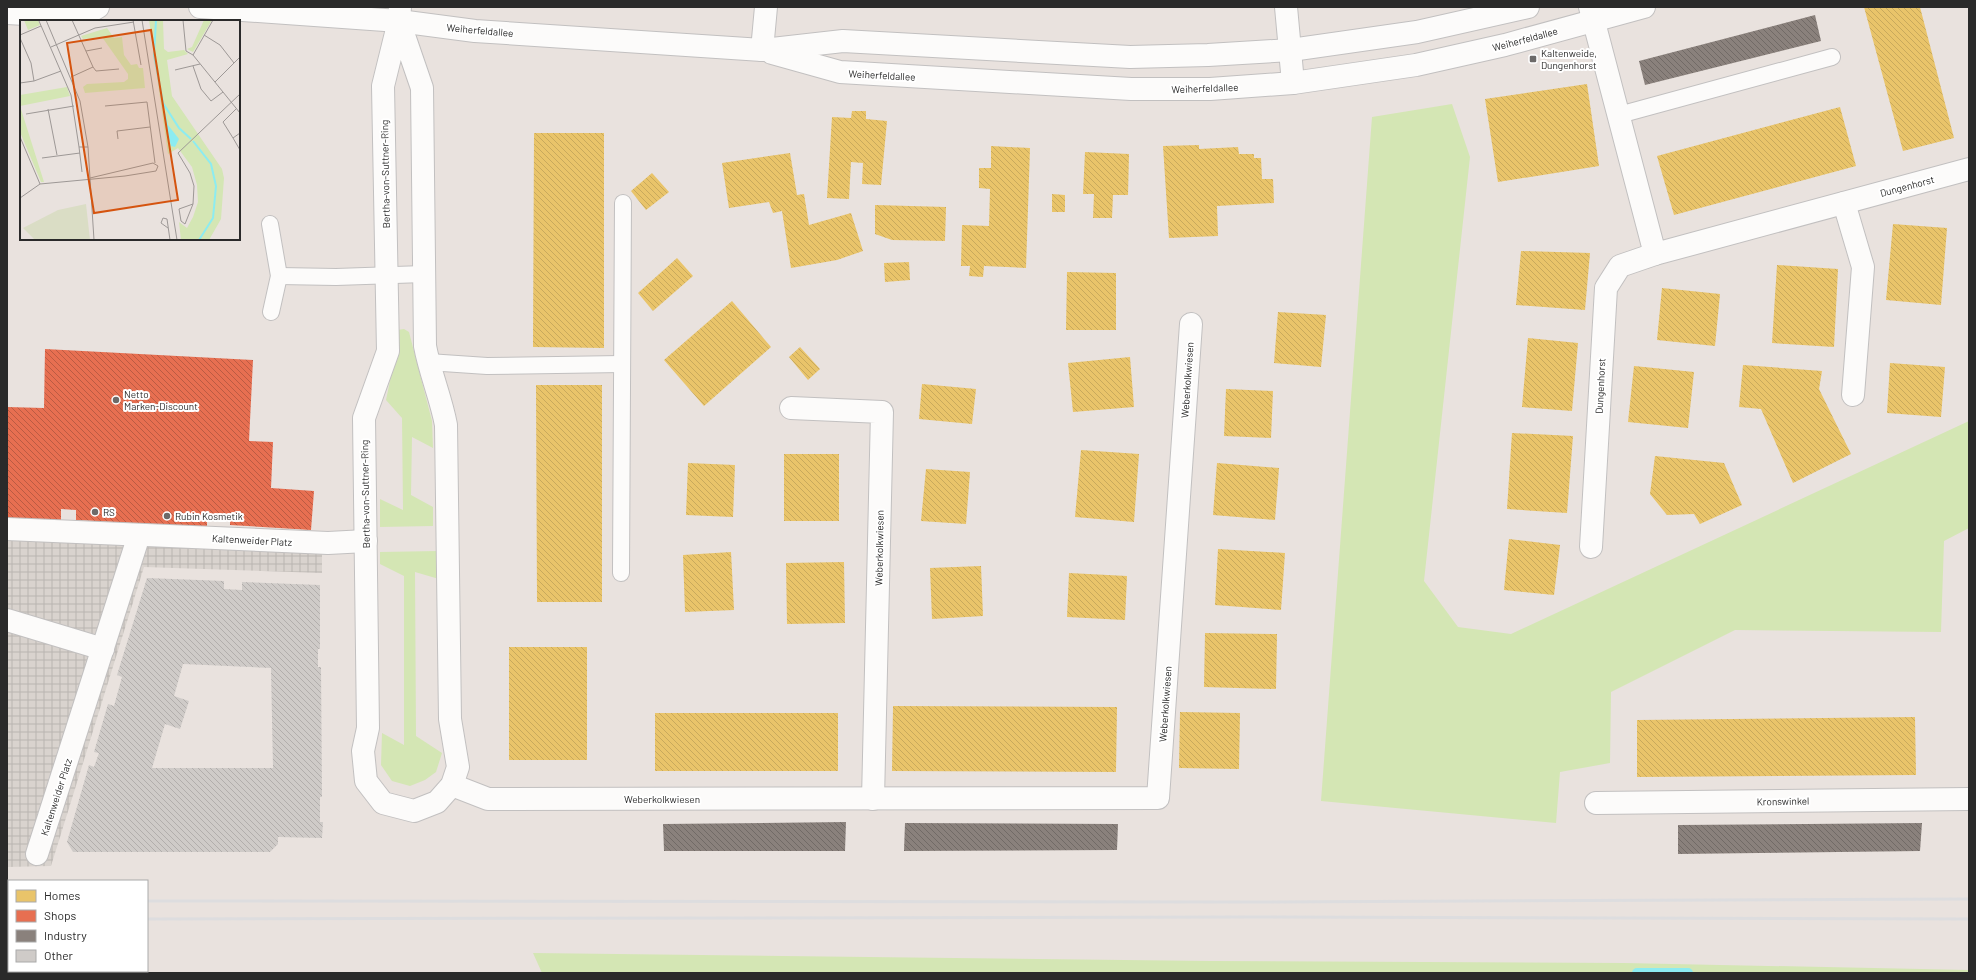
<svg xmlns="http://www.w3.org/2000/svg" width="1976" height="980" font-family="Barlow,sans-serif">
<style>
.grass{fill:#d4e6b4}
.plaza{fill:url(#plaza-grid)}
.homes{fill:url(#homes-back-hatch)}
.shops{fill:url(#shops-back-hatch)}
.industry{fill:url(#industry-back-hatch)}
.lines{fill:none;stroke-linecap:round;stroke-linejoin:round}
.stream{stroke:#8cecf1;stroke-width:10}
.building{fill:url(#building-back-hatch);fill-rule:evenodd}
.lane-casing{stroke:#c2c0c0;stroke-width:18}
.street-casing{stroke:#c2c0c0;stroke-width:24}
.secondary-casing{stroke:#c2c0c0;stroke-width:24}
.lane{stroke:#fcfbfa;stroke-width:16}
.street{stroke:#fcfbfa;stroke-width:22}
.secondary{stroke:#fcfbfa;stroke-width:22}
.rail{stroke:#dddddf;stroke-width:3}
.poi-dot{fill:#6d6a69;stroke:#fff;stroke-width:1.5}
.labels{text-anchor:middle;stroke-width:4;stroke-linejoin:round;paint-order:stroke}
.street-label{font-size:10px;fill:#2a2a2a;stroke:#fff}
.poi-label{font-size:10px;fill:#2a2a2a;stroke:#fff;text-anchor:start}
.inset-river{fill:none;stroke:#8cecf1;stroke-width:2}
.inset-road{fill:none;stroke:#9d9896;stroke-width:1}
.view{fill:#d5540f;fill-opacity:0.15;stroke:#d5540f;stroke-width:2}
.inset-edge{fill:none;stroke:#2a2a2a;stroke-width:2}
</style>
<defs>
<pattern id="plaza-grid" width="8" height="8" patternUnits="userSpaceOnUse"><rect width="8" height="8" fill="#d9d3ce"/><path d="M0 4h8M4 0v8" fill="none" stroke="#bab5b1"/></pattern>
<pattern id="homes-back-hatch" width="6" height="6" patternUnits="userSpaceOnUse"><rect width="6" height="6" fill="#e9c46a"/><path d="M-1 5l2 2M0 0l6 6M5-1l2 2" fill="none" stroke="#c8a95c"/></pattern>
<pattern id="shops-back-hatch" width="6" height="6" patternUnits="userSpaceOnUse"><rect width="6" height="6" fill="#e76f51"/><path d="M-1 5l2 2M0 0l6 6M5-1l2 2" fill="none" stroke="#bb5b43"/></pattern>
<pattern id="industry-back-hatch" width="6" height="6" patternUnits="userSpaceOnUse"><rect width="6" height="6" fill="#8a817c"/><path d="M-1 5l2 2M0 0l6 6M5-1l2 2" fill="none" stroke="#716a66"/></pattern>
<pattern id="building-back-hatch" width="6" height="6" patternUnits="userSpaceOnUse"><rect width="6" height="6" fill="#cfcbc8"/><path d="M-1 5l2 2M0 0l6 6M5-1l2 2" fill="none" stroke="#b2aeac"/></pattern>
</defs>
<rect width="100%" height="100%" fill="#e9e2de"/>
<!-- grass -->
<g class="grass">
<path d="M1452,104l18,53 -46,424 34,46 53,7 458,-213v107l-25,13 -3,91 -206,-2 -124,62 -1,71 -50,9 -4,51 -235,-22 51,-684z"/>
<path d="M404,329l5,3 23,89 1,27 -21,-11 -1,58 22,12v19l-53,1v-28l23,11 -1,-92 -16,-18 10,-48 1,-22z"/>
<path d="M438,551l1,28 -24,-7 1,164 26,17 -6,19 -11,8 -15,6 -18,-5 -11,-16 1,-32 22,12v-169l-24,-12v-12z"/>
<path d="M533,953l677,8 414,2 345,7v3h-1427z"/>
</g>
<!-- plaza -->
<path class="plaza" d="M7,521l315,13v39l-178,-6 -93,299 -44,1z"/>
<!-- homes -->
<g class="homes">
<path d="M1864,7h56l34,131 -51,13z"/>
<path d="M1587,84l12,82 -101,16 -13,-83z"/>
<path d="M1840,107l16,59 -182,49 -17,-59z"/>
<path d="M852,111h14v8l21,2 -6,64 -19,-1 1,-21 -12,-1 -2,37 -22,-1 5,-81 19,1z"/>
<path d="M534,133h70v215l-71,-1z"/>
<path d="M1199,145v4l39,-2 1,7h15v4h7l1,21h11l1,24 -57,3 1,30 -49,2 -6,-92z"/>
<path d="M991,146l39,2 -4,120 -42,-2 -1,11 -14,-1 1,-10h-9l1,-41 27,1 1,-37 -11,-1v-20h12z"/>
<path d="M1085,152l44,2 -1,41h-15l-1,23h-19l1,-24h-11z"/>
<path d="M790,153l7,42 7,-1 5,31 42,-12 12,38 -26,9 -46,8 -9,-57 -9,2 -4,-11 -40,6 -7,-45z"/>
<path d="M652,173l17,19 -23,18 -15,-19z"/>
<path d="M1052,194l13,1v17h-13z"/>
<path d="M875,205l71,2 -1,34 -53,-1 -17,-6z"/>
<path d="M1893,224l54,4 -6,77 -55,-5z"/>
<path d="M1521,251l69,2 -5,57 -69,-5z"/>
<path d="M677,258l16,18 -40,35 -15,-18z"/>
<path d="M909,262l1,18 -25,2 -1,-19z"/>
<path d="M1777,265l61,4 -4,78 -62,-4z"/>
<path d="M1067,272l49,1v57h-50z"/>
<path d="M1662,288l58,6 -5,52 -58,-6z"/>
<path d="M732,301l39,46 -67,59 -40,-46z"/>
<path d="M1278,312l48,3 -5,52 -47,-4z"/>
<path d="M1528,338l50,5 -6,68 -50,-4z"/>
<path d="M800,347l20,22 -12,11 -19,-23z"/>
<path d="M1130,357l4,50 -61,5 -5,-49z"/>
<path d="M1890,363l55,4 -4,50 -54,-4z"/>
<path d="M1743,365l79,6 -3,18 32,65 -58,29 -32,-74 -22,-2z"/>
<path d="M1634,366l60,6 -6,56 -60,-6z"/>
<path d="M922,384l54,5 -4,35 -53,-5z"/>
<path d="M536,385h66v217h-65z"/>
<path d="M1226,389l47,2 -2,47 -47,-2z"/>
<path d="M1512,433l61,3 -6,77 -60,-4z"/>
<path d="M1081,450l58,4 -5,68 -59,-5z"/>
<rect x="784" y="454" width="55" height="67"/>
<path d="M1655,456l69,7 18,42 -42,19 -6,-10 -27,1 -17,-21z"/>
<path d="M688,463l47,2 -2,52 -47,-2z"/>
<path d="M1217,463l62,5 -4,52 -62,-5z"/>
<path d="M926,469l44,3 -4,52 -45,-3z"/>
<path d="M1509,539l51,6 -6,50 -50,-5z"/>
<path d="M1218,549l67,4 -4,57 -66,-5z"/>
<path d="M731,552l3,58 -49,2 -2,-57z"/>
<path d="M844,562l1,61 -58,1 -1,-61z"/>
<path d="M981,566l2,50 -51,3 -2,-51z"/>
<path d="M1069,573l58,3 -2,44 -58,-3z"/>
<path d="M1205,633l72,1 -1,55 -72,-2z"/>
<rect x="509" y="647" width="78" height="113"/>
<path d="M893,706l224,1 -1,65 -224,-1z"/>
<path d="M1180,712l60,1 -1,56 -60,-1z"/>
<rect x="655" y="713" width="183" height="58"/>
<path d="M1915,717l1,58 -279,2v-57z"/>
</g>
<!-- shops -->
<path class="shops" d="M45,349l208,11 -4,81 24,1 -2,46 43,3 -3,39 -81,-5v-4h-11l-12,-1v7l-131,-7v-10l-15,-1v12l-54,-3v-111l37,1z"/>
<!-- industry -->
<g class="industry">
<path d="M1815,15l6,26 -176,44 -6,-24z"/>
<path d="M846,822l-1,29h-181l-1,-27z"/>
<path d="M905,823l213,1 -1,26 -213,1z"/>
<path d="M1922,823l-2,28 -242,3v-29z"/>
</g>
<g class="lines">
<!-- stream -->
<path class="stream" d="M1637,973h51"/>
</g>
<!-- building -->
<path class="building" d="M147,578l77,3v8l18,1v-8l78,3v64h-2v18h3l1,130h-2v25h3l-1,16 -44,-1v7l-8,8h-197l-6,-10 22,-77 5,2 5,-14 -5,-1 14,-48 6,2 8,-29 -5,-2zM183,664l88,4 2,100h-121l13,-44 15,5 9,-28 -15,-5z"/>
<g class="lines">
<!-- lane casing -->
<g class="lane-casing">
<g id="lane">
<path d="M1619,115l213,-58"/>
<path d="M270,224l9,52 -8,36"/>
<path d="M279,276l57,1 88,-3"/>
<path d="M428,362l59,4 135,-2"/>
<path d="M621,573l2,-370"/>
</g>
</g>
<!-- street casing -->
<g class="street-casing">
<g id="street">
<path d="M1286,7l7,76"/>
<path d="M1590,7l65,247 314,-85"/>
<path d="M399,21l23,67 3,258c5,27 16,52 21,79l4,294 8,48 -6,18 -15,17 -23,9 -31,-8 -17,-22 -3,-30 5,-23 -4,-310 24,-67 -5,-265 16,-65 1,-14"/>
<path d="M762,50l4,-43"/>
<path d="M1844,203l19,64 -10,128"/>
<path d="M791,408l91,4 -9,387"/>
<path d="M7,529l321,14 38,-2"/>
<path d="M1591,547l15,-259 14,-22 35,-12"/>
<path d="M7,620l96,29"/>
<path d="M452,785l36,14 670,-1 33,-474"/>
<path d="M1596,803l373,-4"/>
<path d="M37,854l102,-319"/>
</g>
</g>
<!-- secondary casing -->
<g class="secondary-casing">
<g id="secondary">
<path d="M200,7l199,14 76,10 287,19 81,-9 287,16 78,-2 83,-5 126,-18 111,-25"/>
<path d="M7,13l74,4 17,-10"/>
<path d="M772,53l68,19 291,17h79l83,-6 123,-18 89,-20 139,-38"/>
</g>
</g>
<!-- lane -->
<use href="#lane" class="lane"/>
<!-- street -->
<use href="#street" class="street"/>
<!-- secondary -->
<use href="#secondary" class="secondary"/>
<!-- rail -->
<g class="rail">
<path d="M147,901l1099,1 723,-3"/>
<path d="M7,902h2"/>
<path d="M147,919l1100,-2 722,2"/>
<path d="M7,920h2"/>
</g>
</g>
<!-- markers -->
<g class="poi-dot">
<rect x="1529" y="55" width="8" height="8" rx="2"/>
<circle cx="116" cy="400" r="4"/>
<circle cx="95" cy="512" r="4"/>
<circle cx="167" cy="516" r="4"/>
</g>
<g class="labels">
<!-- street labels -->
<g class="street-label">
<text transform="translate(480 30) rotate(5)" y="4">Weiherfeldallee</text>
<text transform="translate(1525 39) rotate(-15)" y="4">Weiherfeldallee</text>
<text transform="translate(882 75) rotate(3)" y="4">Weiherfeldallee</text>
<text transform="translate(1205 88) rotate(-2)" y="4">Weiherfeldallee</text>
<text transform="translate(385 174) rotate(-91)" y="4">Bertha-von-Suttner-Ring</text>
<text transform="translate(1907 186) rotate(-15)" y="4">Dungenhorst</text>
<text transform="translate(1187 380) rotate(-86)" y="4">Weberkolkwiesen</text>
<text transform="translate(1600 386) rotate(-87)" y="4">Dungenhorst</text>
<text transform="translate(365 494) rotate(-91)" y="4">Bertha-von-Suttner-Ring</text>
<text transform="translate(252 540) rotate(3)" y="4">Kaltenweider Platz</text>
<text transform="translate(879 548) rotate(-89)" y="4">Weberkolkwiesen</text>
<text transform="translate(1165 704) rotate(-86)" y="4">Weberkolkwiesen</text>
<text transform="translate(56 797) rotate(-72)" y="4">Kaltenweider Platz</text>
<text x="662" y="803">Weberkolkwiesen</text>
<text transform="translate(1783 801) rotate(-1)" y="4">Kronswinkel</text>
</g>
<!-- poi labels -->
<g class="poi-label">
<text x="1541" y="57">Kaltenweide,<tspan x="1541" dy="12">Dungenhorst</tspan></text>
<text x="124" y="398">Netto<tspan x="124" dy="12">Marken-Discount</tspan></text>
<text x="103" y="516">RS</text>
<text x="175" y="520">Rubin Kosmetik</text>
</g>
</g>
<!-- overview -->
<g transform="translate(20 20)">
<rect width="220" height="220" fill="#e9e2de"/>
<path d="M4,0h14l2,5 -12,5zM129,0h14l1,29 4,3 16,-2 4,4 -21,6 5,36 50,73 2,9 -3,41 -12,21h-28l-2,-18 8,6 6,-11 5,-15 -1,-17 -5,-18 -14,-19 -10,6zM184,0h8l-19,32 -6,-3 5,-2zM87,8l7,10 8,-1 2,18 7,10 6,-1 2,4h4l2,20 -60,5 -2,-6 4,-3 37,-2 4,-3v-5l-26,-37 -19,2 -2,-3zM47,67l3,9 -50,10 24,76h-3l-21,-50v-37z" fill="#d4e6b4"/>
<path d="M66,184l4,36h-55l-12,-12 35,-18z" fill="#daddc5"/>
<path d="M143,92l3,2 2,11 11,14 -4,8 -4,-1z" fill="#8cecf1"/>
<path class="inset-river" d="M136,0l-2,35 9,48 16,25 12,11M173,121l18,23 5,22 -3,32 -14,22"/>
<path class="inset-road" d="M26,0l34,81 8,46 6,93M113,0l8,45M122,0l35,220M163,0l3,31 7,4 47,58M19,1l32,74 8,52M0,15l21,-9M184,15l16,10 14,18M0,18l11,25 3,18 27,-10M31,27l44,-19 39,-6M66,31l16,-3M173,35l20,-35M173,46l8,23 10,12 12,-9M73,47l3,4 23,-2M155,50l25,-6M51,57l22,-10 -21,-47M195,62l25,-25M0,63l14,-2M85,86l42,-4 8,61M28,89l9,46M216,89l-13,13 10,16 7,-5M6,94l48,-8M0,117l20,47M213,118l7,12M98,119l-1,-8 33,-4M22,138l38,-5M62,152l-3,-25h9M0,178l20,-14 85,-8 31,-5 2,-5 -5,-3 -63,15M173,184l-14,5 2,12 4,3 8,-20 1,-18 -4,-13 -12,-20 62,-59M148,208l-7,-5 2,-5 4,1 3,21"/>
<path class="view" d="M131,10l27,170 -84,13 -27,-170z"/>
<rect width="220" height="220" class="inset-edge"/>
</g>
<!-- border -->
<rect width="1976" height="980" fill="none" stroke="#2a2a2a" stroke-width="16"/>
<!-- legend -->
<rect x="8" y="880" width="140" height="92" fill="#ffffff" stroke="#aaaaaa"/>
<rect x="16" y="890" width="20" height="12" fill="#e9c46a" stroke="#aaaaaa"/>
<text x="44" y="900" font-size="12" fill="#2a2a2a">Homes</text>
<rect x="16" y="910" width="20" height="12" fill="#e76f51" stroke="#aaaaaa"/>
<text x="44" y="920" font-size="12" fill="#2a2a2a">Shops</text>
<rect x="16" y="930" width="20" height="12" fill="#8a817c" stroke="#aaaaaa"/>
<text x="44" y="940" font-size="12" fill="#2a2a2a">Industry</text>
<rect x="16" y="950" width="20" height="12" fill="#cfcbc8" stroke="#aaaaaa"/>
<text x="44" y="960" font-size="12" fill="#2a2a2a">Other</text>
</svg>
